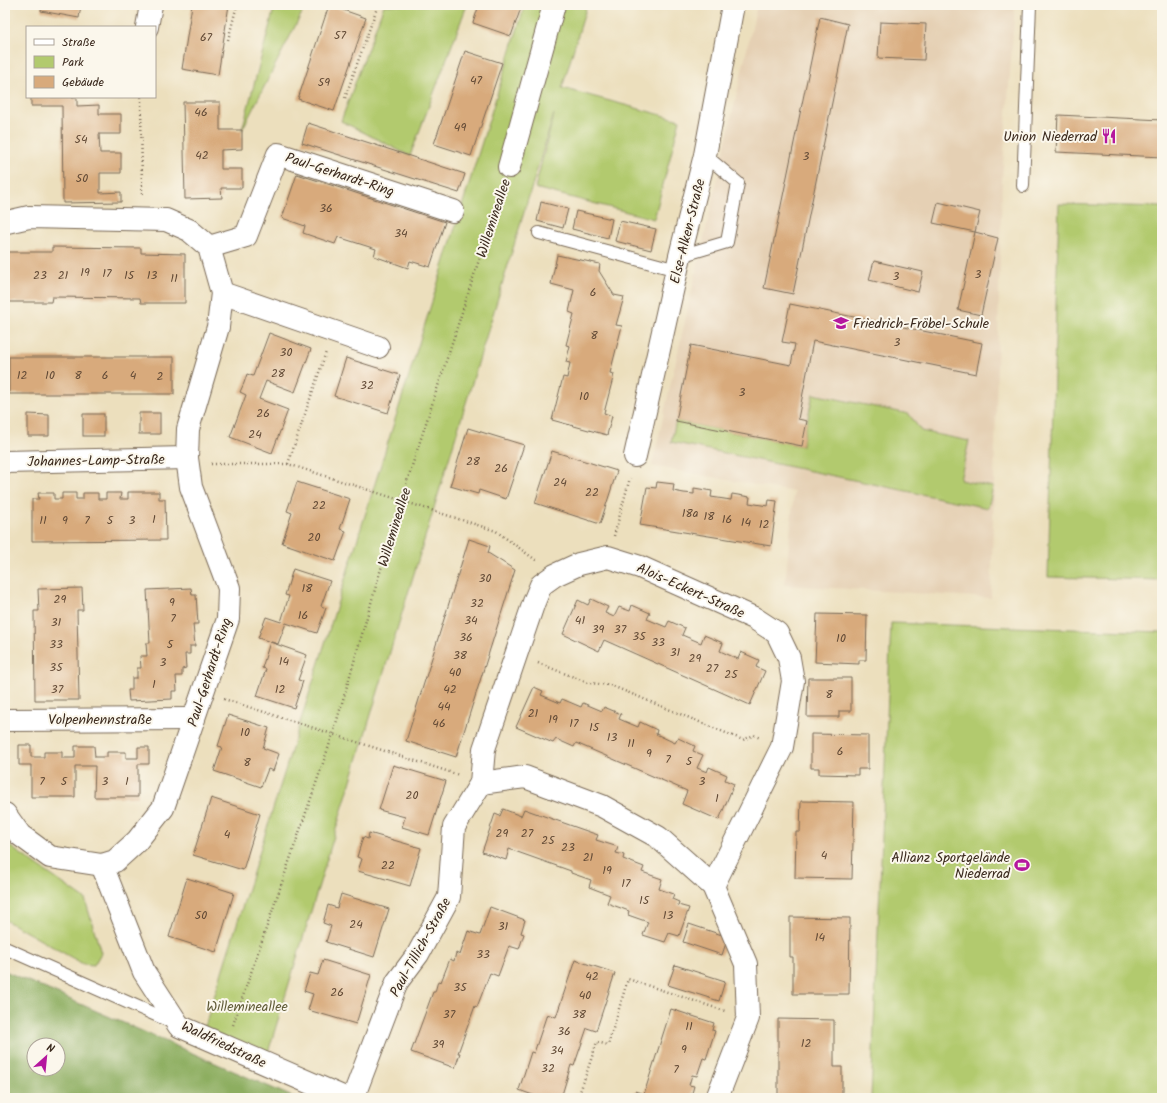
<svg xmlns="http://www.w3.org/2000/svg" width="1167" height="1103" font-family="Kalam,sans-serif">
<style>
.built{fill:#e5d0b4}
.green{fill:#b2ca6e;stroke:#767a46}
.forest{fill:#8dae61;stroke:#646c40;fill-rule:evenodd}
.building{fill:#d8aa7c}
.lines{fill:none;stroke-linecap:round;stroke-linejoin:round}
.service-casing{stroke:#796956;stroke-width:14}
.minor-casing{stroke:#796956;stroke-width:24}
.path{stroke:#796956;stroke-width:2.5;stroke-dasharray:1 3;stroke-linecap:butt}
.service{stroke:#fff;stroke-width:12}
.minor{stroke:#fff;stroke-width:22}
.labels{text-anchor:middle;stroke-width:4;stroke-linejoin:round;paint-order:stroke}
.number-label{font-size:12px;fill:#624a36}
.poi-label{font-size:14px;fill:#3b2a1e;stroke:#fbf7ec;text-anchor:end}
.street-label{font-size:14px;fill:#3b2a1e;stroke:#fbf7ec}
.park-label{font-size:14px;fill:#5f5a36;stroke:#fbf7ec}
</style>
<rect width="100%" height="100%" fill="#fbf7ec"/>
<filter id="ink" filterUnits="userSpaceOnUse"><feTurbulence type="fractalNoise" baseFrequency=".025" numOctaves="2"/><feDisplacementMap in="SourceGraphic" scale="8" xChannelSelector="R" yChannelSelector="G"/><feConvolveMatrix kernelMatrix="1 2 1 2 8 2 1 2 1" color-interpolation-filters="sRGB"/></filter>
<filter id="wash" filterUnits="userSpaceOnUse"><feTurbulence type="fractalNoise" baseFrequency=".012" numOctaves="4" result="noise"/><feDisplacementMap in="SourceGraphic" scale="16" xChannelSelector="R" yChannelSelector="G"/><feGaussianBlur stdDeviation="0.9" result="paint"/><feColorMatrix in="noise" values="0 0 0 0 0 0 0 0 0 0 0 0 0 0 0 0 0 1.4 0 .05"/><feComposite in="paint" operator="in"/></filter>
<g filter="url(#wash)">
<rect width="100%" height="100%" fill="#ecdfbd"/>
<!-- built -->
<path class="built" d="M757,5h258l-13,174 -11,419 -206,-13 9,-93 -142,-26z"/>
<!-- green -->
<g class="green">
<path d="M275,5h31l-64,125z"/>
<path d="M384,5h83l-57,151 -69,-35z"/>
<path d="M525,5h62l-25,83 118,32 -26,99 -119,-31 19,-74 -287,942 -63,-27z"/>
<path d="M1059,204l103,3v373l-114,-3z"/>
<path d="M813,394l96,20 12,17 48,10 -9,39 33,7 -5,21 -317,-66 5,-21 126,25z"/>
<path d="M891,623l271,9v466h-291z"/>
<path d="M5,843l80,56 16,54 -7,12 -11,-1 -78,-44z"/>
</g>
<!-- forest -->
<path class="forest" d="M5,971l290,127h-290zM34,1045h24v24h-24z"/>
<g id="blocks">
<!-- building -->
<g class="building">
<path d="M42,5h39l-2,13 -38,-7z"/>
<path d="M192,5h37l-11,70 -36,-6z"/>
<path d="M329,5l37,13 -32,93 -36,-12z"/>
<path d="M479,5h43l-11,31 -38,-13z"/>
<path d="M863,5h9v3z"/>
<path d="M820,17l28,7 -55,270 -29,-6z"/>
<path d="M880,22l46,2 -2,36 -46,-2z"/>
<path d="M465,51l37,12 -31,93 -37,-12z"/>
<path d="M31,97h41v1h5v8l22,-1v9h22v20h-22l1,19h21v20h-21v20l21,-1v10l-58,1 -1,-97h-31z"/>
<path d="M183,102h37v28h22v19l-21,1v19h21v19h-21l1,10 -37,1z"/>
<path d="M1058,115l104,5v37l-106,-5z"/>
<path d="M308,123l157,51 -6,19 -157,-50z"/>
<path d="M297,174l148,48 -15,45 -20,-6 -2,7 -34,-12 2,-7 -38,-12 -3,7 -32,-11 2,-7 -23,-8z"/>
<path d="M541,202l27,7 -5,19 -26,-7z"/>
<path d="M938,202l42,10 -5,20 -42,-9z"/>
<path d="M576,211l36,8 -4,19 -36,-9z"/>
<path d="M620,221l36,8 -5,21 -36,-9z"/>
<path d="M975,232l23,6 -17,77 -23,-5z"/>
<path d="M52,247l89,1v5l44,1v49h-44l-1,-5 -88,-1 -1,5h-44v-50h45z"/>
<path d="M557,255l43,9 -1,7 15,24 10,2 -8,28 6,1 -12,47 4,1 -10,39 8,3 -5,19 -55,-15 11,-43 4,1 3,-15 -4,-1 4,-16 -4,-1 8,-31 -5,-2 5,-22 -23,-6z"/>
<path d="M874,261l49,11 -5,20 -49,-12z"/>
<path d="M790,304l192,39 -6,31 -163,-33 -15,78 9,2 -5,25 -126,-25 15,-76 100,20 4,-21 -13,-2z"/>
<path d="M269,333l42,16 -16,43 -29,-11 -7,18 29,11 -16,43 -42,-16 16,-42 -6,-3 4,-9 3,-9 6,2z"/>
<rect x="9" y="357" width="165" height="37"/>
<path d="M346,358l54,17 -12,38 -54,-17z"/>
<rect x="139" y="413" width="21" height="21"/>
<path d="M28,414l21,1v21h-21z"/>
<rect x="83" y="414" width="21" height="22"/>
<path d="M468,428l56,17 -18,54 -27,-9 -1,4 -28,-8z"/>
<path d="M552,451l65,20 -17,53 -65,-21z"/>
<path d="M297,482l53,17 -10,30 6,2 -11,30 -53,-18 10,-30 -5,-2z"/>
<path d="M657,482l17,2 -1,7 11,2 10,1v-6l18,3 -1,6 20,3 1,-6 18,3 -1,6 19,3 1,-6 8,1 -6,45 -131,-21 7,-38 9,1z"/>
<path d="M128,492h31v7h6l1,41 -134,1v-42h7l-1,-6h16v6h8v-6h14v6h7v-6h15v6h8v-6h15l-1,6h8z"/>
<path d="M469,539l21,7 -2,7 27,17 -59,187 -50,-16z"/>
<path d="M293,569l37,12 -9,25 5,2 -9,25 -31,-10 -8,21 -20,-6 8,-21 15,5 8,-26 -4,-1z"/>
<path d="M82,588l1,22h-6l2,90h-44l-1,-89h5l-1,-22z"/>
<path d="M191,588l1,7h4l2,29h-5l2,22h-5v8h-5l1,14 -4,1v7h-6l1,15h-5v8l-43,2 -1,-11h4v-12h5v-10h4l-1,-12h7l-1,-13h4l-3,-53z"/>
<path d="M591,599l17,8 -3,6 9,4 5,-10 11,4 2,-6 18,8 -3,6 19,8 3,-6 16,7 -3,7 19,8 3,-8 19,8 -3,8 18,8 3,-7 18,8 -3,7 9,4 -15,34 -146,-65 -5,11 -36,-17 15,-34 10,5z"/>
<path d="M817,614l50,1 -1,45h-7v4l-44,-2z"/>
<path d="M270,642l37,13 -9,25 5,1 -9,27 -37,-12 9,-27 -4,-1z"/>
<path d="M808,678h43v33h-12v6h-32z"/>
<path d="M534,687l9,4 -2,4 19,8 2,-4 19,8 2,-4 19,8 2,-4 17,7 -2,5 19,8 2,-5 17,8 -1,4 19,9 3,-5 17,8 -2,5 10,4 -6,13 10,4 2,-5 18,8 -2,5 9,4 -15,36 -37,-16 5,-13 -111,-48 -2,4 -18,-8 -3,4 -37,-16z"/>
<path d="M228,715l41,13 -6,20 16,6 -6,17 -5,-2 -7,18 -47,-16 8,-24 -4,-1z"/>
<path d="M811,734l57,1v34h-10v6l-39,-1v-6h-8z"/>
<path d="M19,745h12v12h13v-5h18v6h13v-12h19l1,11h12v-5h19v6h12v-11h11v17h-11v33h-44l1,-31h-20v31h-44v-32h-12z"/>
<path d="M393,765l53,16 -17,54 -27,-8 3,-10 -26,-7z"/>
<path d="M211,798l49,16 -17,56 -50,-15z"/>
<path d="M801,801l53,1 -2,77 -57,-1 1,-46h4z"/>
<path d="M503,809l18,7 3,-7 74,26 -2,5 22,7 -2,6 8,2 -1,4 21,8 -2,5 20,7 -3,10 15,5 -2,5 7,3 -1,3 11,3 -10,28 -10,-3 -4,9 -22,-7 5,-13 -20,-7 1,-4 -22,-8 3,-8 -21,-8 2,-7 -20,-7v-2l-62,-22 -3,11 -24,-8 13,-38 5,2z"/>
<path d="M369,833l52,15 -11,38 -52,-15 4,-12 -5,-2 6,-20 5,2z"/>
<path d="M187,878l47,15 -18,59 -47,-15z"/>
<path d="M341,894l48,15 -15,48 -48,-15 5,-16 -8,-3 5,-18 9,3z"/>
<path d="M490,907l35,13 -4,13 3,1 -5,15 -10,-3 -11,30 -8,-3 -13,34 -2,-1 -17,47h2l-5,15 -44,-16 22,-60h2l3,-11 3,1 9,-23 4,2 2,-8 4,2 8,-24 12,4z"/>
<path d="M790,917l60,1 -1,76h-56v-37h-3z"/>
<path d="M689,924l39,13 -6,18 -39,-13z"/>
<path d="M323,960l48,15 -15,49 -48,-14 5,-16 -9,-3 6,-18 8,2z"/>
<path d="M575,960l40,13 -19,58 -9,-3 -13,38 -3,-1 -10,33h-20l-22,-8 12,-38 3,1 13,-39 9,3z"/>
<path d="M675,965l50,16 -6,20 -51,-16z"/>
<path d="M671,1009l43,14 -2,7 3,1 -9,28 -3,-1 -6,18 -5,-1 -3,10 5,1 -3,11 -4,-1v2h-54l2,-7 9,3z"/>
<path d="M778,1019l56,1v47h8v31h-64z"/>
</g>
</g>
</g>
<g filter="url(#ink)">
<use href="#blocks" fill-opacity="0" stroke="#796956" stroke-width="1"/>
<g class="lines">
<!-- service casing -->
<g class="service-casing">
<g id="service">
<path d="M1023,186l7,-181"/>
<path d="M539,233l138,37"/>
<path d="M680,256l47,-14 11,-59 -33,-28"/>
<path d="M5,948l169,75"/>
</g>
</g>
<!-- minor casing -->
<g class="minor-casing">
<g id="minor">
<path d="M147,27l4,-22"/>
<path d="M509,167l45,-162"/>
<path d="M209,247l37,-11 32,-82 175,57"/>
<path d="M222,293l156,54"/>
<path d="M635,456l45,-200 25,-101 28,-150"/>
<path d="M5,462l182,-4"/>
<path d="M5,720l189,-1"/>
<path d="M481,783l3,-34 50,-147 7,-17 14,-10 24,-11 29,-7 32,10 114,51 23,15 12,25 4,23 -11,66 -69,139"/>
<path d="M5,814l15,21 30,22 52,8 13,-4 22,-20 26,-33 65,-189 1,-31 -38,-101 -4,-29 1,-29 30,-102 4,-34 -13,-46 -20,-17 -23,-10 -137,-3 -22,5"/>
<path d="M102,865l42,107 35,54 166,72"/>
<path d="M353,1098l44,-116 21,-28 31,-57 5,-70 27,-44 44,-6 77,29 56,31 55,49 33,78 2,54 -31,80"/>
</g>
</g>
<!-- path -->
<g class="path">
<path d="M228,40l9,-35"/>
<path d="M141,97l1,99"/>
<path d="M345,98l33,-93"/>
<path d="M211,464h77l208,67 41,30"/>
<path d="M288,464l38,-112"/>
<path d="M614,536l16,-58"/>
<path d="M538,663l51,20 21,2 133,55 11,-5 6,3"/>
<path d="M224,699l235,76"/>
<path d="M233,1025l100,-291 68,-234 101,-311"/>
<path d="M578,1098l19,-56 11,3 20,-66 97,32"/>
</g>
<!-- service -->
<use href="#service" class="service"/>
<!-- minor -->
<use href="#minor" class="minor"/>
</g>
</g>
<!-- icons -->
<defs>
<g id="restaurant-bare" transform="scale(1.2)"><path d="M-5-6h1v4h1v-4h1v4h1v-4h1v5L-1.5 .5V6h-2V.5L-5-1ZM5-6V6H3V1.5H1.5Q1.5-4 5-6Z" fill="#b5179e" stroke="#fbf7ec" stroke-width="2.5" paint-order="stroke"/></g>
<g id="school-bare" transform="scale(1.2)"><path d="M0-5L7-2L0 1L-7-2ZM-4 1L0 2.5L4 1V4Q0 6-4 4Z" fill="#b5179e" stroke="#fbf7ec" stroke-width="2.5" paint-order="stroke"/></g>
<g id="stadium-bare" transform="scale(1.2)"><path d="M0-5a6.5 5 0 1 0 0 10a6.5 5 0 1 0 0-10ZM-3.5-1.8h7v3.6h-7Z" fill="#b5179e" stroke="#fbf7ec" stroke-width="2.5" paint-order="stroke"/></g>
</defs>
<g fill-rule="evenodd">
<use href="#restaurant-bare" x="1109" y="136"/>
<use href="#school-bare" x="841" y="323"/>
<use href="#stadium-bare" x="1022" y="865"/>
</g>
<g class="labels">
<!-- number labels -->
<g class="number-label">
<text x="340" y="39">57</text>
<text x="206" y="41">67</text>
<text x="476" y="84">47</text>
<text x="324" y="86">59</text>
<text x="201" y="116">46</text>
<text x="460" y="131">49</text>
<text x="81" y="143">54</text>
<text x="202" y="159">42</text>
<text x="806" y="160">3</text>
<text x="82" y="182">50</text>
<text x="326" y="212">36</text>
<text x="401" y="237">34</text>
<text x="85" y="276">19</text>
<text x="107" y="277">17</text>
<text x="978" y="278">3</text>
<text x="40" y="279">23</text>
<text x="63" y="279">21</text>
<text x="129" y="279">15</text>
<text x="152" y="279">13</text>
<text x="896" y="280">3</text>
<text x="174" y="282">11</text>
<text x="593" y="296">6</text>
<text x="594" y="339">8</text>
<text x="897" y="346">3</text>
<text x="286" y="356">30</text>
<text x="278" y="377">28</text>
<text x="22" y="379">12</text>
<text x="50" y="379">10</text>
<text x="78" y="379">8</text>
<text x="105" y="379">6</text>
<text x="133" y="379">4</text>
<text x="160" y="380">2</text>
<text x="367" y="389">32</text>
<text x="742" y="396">3</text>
<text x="584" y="400">10</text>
<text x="263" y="417">26</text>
<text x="255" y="438">24</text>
<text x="473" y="465">28</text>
<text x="501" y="472">26</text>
<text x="560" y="486">24</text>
<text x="592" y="496">22</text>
<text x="319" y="509">22</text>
<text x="690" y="517">18a</text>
<text x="709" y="520">18</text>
<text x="154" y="523">1</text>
<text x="727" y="523">16</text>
<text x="43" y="524">11</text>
<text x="65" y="524">9</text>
<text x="87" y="524">7</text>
<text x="110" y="524">5</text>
<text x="132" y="524">3</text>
<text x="746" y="526">14</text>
<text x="764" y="528">12</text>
<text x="314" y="541">20</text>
<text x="485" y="582">30</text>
<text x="307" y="592">18</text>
<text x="60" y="603">29</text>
<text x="172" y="606">9</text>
<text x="477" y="607">32</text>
<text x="303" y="619">16</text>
<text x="173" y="622">7</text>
<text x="471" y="624">34</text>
<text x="580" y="624">41</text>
<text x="56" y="626">31</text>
<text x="598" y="633">39</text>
<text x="620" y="633">37</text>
<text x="639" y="640">35</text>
<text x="466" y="641">36</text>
<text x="841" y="642">10</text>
<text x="658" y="646">33</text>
<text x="56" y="648">33</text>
<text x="170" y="648">5</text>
<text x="675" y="656">31</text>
<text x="460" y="659">38</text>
<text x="695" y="662">29</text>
<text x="284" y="665">14</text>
<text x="163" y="666">3</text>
<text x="56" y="671">35</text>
<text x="712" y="672">27</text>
<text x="455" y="676">40</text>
<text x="731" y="678">25</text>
<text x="154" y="688">1</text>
<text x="57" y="693">37</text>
<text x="280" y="693">12</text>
<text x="450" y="693">42</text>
<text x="829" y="698">8</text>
<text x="444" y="710">44</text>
<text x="533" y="717">21</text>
<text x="553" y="723">19</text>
<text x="439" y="727">46</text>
<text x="574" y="727">17</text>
<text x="594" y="731">15</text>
<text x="245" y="736">10</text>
<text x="612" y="741">13</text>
<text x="631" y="747">11</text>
<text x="840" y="755">6</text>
<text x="649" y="757">9</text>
<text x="668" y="763">7</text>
<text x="689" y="765">5</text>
<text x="247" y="766">8</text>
<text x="42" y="785">7</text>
<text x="64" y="785">5</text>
<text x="105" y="785">3</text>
<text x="127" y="785">1</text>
<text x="702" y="785">3</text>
<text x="412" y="799">20</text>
<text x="717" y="802">1</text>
<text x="502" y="837">29</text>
<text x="527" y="837">27</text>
<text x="227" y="838">4</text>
<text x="548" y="844">25</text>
<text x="568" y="851">23</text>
<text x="824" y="859">4</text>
<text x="588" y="861">21</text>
<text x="388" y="869">22</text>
<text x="607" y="874">19</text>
<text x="626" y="887">17</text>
<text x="644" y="904">15</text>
<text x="201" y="919">50</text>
<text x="668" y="919">13</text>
<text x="356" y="928">24</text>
<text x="503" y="930">31</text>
<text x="820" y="941">14</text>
<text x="483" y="958">33</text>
<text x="592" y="980">42</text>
<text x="460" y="991">35</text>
<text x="337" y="996">26</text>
<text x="585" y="999">40</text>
<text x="449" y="1018">37</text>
<text x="579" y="1018">38</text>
<text x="689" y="1030">11</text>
<text x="564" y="1035">36</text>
<text x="806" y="1047">12</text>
<text x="438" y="1048">39</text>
<text x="684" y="1053">9</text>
<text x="557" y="1054">34</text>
<text x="548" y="1072">32</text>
<text x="676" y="1073">7</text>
</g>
<!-- poi labels -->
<g class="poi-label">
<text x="1097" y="141">Union Niederrad</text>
<text x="853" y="328" text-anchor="start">Friedrich-Fröbel-Schule</text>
<text x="1010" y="862">Allianz Sportgelände<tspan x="1010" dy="16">Niederrad</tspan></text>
</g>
<!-- street labels -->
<g class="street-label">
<text transform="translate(340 174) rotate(18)" y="5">Paul-Gerhardt-Ring</text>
<text transform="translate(493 218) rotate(-72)" y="5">Willemineallee</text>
<text transform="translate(687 231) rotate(-76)" y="5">Else-Alken-Straße</text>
<text transform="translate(96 460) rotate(-1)" y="5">Johannes-Lamp-Straße</text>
<text transform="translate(394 527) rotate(-73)" y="5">Willemineallee</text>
<text transform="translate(691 590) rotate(24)" y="5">Alois-Eckert-Straße</text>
<text transform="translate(209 672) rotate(-72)" y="5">Paul-Gerhardt-Ring</text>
<text x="100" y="724">Volpenhennstraße</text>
<text transform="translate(420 947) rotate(-61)" y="5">Paul-Tillich-Straße</text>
<text transform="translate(224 1044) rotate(25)" y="5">Waldfriedstraße</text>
</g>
<!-- park labels -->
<g class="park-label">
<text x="247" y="1011">Willemineallee</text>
</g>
</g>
<!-- margin -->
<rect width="1167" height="1103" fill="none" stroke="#fbf7ec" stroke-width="20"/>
<!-- legend -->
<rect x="26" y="26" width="130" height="72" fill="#fbf7ec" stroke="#aea59a"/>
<rect x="34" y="39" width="20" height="6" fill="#ffffff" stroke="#aea59a"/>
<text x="62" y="46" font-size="12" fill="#3b2a1e">Straße</text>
<rect x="34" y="56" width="20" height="12" fill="#b2ca6e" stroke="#aea59a"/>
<text x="62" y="66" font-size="12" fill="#3b2a1e">Park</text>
<rect x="34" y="76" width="20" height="12" fill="#d8aa7c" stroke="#aea59a"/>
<text x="62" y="86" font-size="12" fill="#3b2a1e">Gebäude</text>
<!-- north arrow -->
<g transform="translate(46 1057) rotate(27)"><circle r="19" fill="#fbf7ec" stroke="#aea59a"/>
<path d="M0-3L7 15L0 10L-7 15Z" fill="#b5179e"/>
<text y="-6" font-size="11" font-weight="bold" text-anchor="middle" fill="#3b2a1e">N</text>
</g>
</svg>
